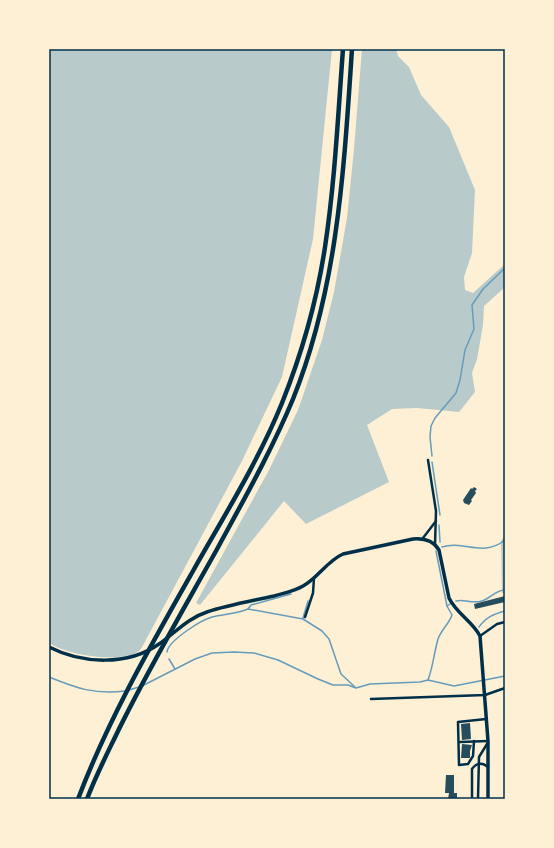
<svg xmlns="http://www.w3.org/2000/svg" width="554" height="848" font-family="'PT Sans',sans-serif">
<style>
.green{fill:#b9caca}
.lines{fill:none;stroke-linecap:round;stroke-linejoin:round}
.stream{stroke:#669bbc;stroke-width:1.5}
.building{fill:#264d5e}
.minor{stroke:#003049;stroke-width:2.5}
.secondary{stroke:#003049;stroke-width:3.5}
.motorway{stroke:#003049;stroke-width:4.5}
.neatline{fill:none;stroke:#003049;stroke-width:1.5}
</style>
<rect width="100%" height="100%" fill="#fdf0d5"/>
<!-- green -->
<g class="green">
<path d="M49,49h283l-19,190 -31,138 -40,84 -101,188c-2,2 -5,4 -7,5 -22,8 -66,1 -85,-11z"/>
<path d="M362,49h34l2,7 11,11 12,28 28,32 26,63 -3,63 -8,24 1,13 8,3 32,-29v23l-21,19 -1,19 -6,34 -5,14 3,19 -16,20 -42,-4 -25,1 -25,16 22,57 -83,42 -22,-23 -84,104 -4,-2 73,-133 29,-60 24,-70 12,-48 13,-74 7,-69z"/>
<path d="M505,535v58h-3l-1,-52z"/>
</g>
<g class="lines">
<!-- stream -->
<g class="stream">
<path d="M432,456l-2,-19 1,-11 4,-8 21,-25 4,-13 5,-30 9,-21 -2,-24 11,-16 22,-21"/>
<path d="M432,462l8,53"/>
<path d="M439,525l1,17"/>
<path d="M442,547c23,-7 40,11 63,-7"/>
<path d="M436,551l11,55"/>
<path d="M456,601c9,-2 16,3 26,0 8,-2 13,-11 23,-11"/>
<path d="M248,609l3,-4 40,-11"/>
<path d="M303,618l5,-17"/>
<path d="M479,627c7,-10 15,-13 26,-16"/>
<path d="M167,652c1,-11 34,-32 45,-35 12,-3 24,-3 36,-8l55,10 19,12 7,8 12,35 14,13"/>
<path d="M169,659l6,10"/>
<path d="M49,677c27,11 46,18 76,14"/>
<path d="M428,680c5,-13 6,-27 10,-41 3,-9 11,-15 14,-24l-5,-9 3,-2"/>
<path d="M142,686l53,-27 17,-6 22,-1 20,1 24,7 40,19 15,6h15l8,3 14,-4 50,-2 8,-2 26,6 51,-10"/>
<path d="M129,690l10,-3"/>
</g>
</g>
<!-- building -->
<g class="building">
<path d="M474,487l3,2 -2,2 1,2 -5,7 1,1 -3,4 -5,-2 -1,-3 8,-12 1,1z"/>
<path d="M505,596v6l-30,7 -1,-5z"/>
<path d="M470,723l1,16 -9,1 -1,-16z"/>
<path d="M462,744l10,1 -2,6v7h-9z"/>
<path d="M446,775h8v18h3v6h-9l1,-6h-4z"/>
</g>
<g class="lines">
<!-- minor -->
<g class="minor">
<path d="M428,460l8,51 -1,34"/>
<path d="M423,538l13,-17"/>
<path d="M305,617l8,-24 1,-15"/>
<path d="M480,636l17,-12 8,-2"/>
<path d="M371,699l114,-4 20,-7"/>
<path d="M474,741l-1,15 -5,8 -9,1 -1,-43 28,-3"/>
<path d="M460,742l28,-1"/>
<path d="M472,799v-30c4,-6 10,-7 16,-2"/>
<path d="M478,799l1,-42 8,-13"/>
</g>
<!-- secondary -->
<path class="secondary" d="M49,647c33,17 79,19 110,-3 16,-11 29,-26 48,-32 21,-7 45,-11 67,-16 10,-3 21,-5 29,-10 15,-8 24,-25 40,-32l70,-15c11,-1 20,1 26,11l10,48c7,15 23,23 31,38l8,105v58"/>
<!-- motorway -->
<g class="motorway">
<path d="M78,799c30,-79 73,-154 115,-228 31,-55 65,-109 89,-168 20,-50 35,-103 43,-156 10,-66 13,-132 18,-198"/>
<path d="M87,799c9,-24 21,-47 32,-70 30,-61 64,-119 97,-178 27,-50 55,-99 77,-152 45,-112 51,-231 59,-350"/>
</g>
</g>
<!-- border -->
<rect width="554" height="848" fill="none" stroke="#fdf0d5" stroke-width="100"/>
<rect x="50" y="50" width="454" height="748" class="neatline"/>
</svg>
